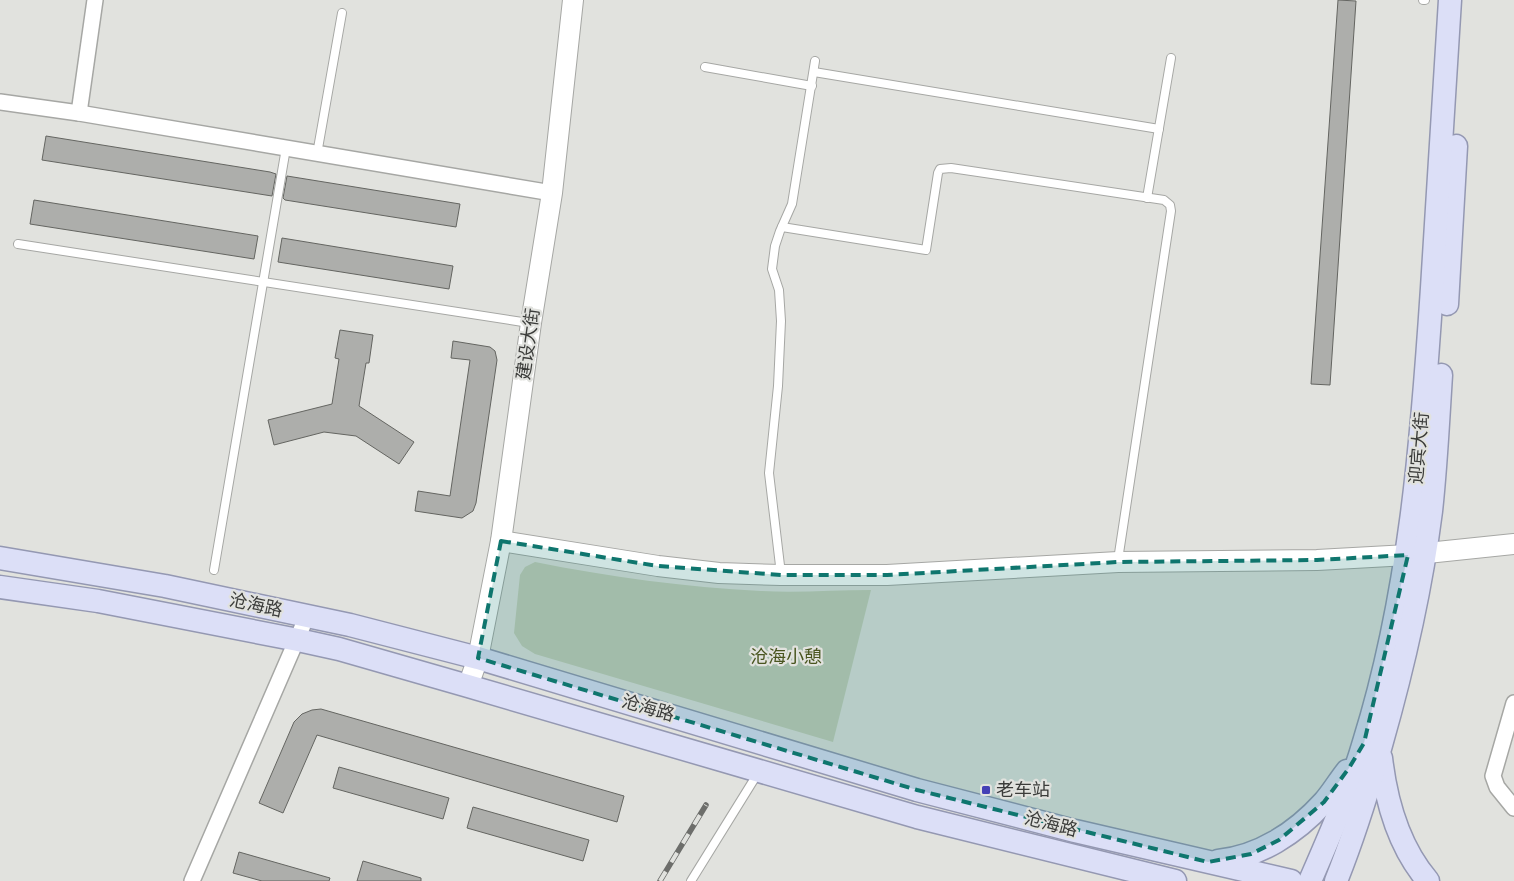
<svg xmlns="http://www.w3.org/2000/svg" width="1514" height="881" font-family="Ubuntu,'Noto Sans SC',sans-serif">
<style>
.green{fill:#c7ceb9}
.building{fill:#adaeab;stroke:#646561}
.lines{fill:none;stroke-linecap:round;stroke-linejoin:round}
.lane-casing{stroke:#a6a7a4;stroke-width:10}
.street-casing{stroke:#a6a7a4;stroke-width:18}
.secondary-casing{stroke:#a6a7a4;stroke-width:22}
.primary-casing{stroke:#9498b2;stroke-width:25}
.lane{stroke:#fff;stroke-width:8}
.street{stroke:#fff;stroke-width:15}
.secondary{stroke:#fff;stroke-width:20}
.primary{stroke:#dcdff7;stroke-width:22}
.rail-casing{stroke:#6d6e6b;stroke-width:5.5}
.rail{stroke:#e1e2de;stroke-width:4;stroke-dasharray:11;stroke-linecap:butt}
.marked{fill:#0f766e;fill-opacity:0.2;stroke:#0f766e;stroke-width:4;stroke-dasharray:10 6;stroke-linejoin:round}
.poi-dot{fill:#4540b6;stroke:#e1e2de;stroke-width:2}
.labels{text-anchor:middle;stroke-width:4.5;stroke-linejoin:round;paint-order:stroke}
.street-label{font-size:18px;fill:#3b3c3a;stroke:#e1e2de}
.park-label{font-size:18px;fill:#49551f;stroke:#e1e2de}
.poi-label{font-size:18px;fill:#3b3c3a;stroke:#e1e2de;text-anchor:start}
</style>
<rect width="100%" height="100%" fill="#e1e2de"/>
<!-- green -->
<path class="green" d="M535,562c75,15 150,25 226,29 37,2 74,-1 110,-1l-38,152 -298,-88 -13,-8 -8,-13 6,-58 5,-8z"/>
<!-- building -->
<g class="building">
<path d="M1338,0l18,1 -26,384 -19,-1z"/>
<path d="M46,136l224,36 6,2 -4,22 -230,-36z"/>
<path d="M287,176l173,28 -4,23 -171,-27 -2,-2z"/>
<path d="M34,200l224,36 -4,23 -224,-35z"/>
<path d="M282,238l171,28 -4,23 -171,-27z"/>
<path d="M340,330l33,5 -4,28h-3l-7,43 55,36 -15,22 -43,-28 -32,-4 -50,13 -6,-25 64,-16 7,-45 -4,-1z"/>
<path d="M453,341l37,6 5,4 2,9 -21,143 -3,8 -11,7 -47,-7 3,-20 32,5 20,-136 -19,-2z"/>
<path d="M321,709l303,87 -7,26 -300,-87 -34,78 -24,-10 35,-81 8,-8 10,-4z"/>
<path d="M339,767l110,31 -6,21 -110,-31z"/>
<path d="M473,807l116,33 -6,21 -116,-33z"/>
<path d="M239,852l91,26 -1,3h-67l-29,-8z"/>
<path d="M363,861l58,17v3h-64z"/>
</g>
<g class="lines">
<!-- lane casing -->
<g class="lane-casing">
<g id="lane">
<path d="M1423,0h2"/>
<path d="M705,67l107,19"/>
<path d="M814,72l345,57"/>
<path d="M317,154l25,-141"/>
<path d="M1147,198l24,-140"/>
<path d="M782,227l144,23 12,-77 2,-4 11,-1 213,32 6,5 1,6 -53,349"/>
<path d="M18,244l511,79"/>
<path d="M214,570l72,-422"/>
<path d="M781,574l-12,-101 9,-87 3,-65 -2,-31 -7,-21 3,-23 5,-15 12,-27 23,-143"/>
<path d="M691,881l67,-108"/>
</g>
</g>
<!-- street casing -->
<g class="street-casing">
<g id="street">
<path d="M0,102l79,11 473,80"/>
<path d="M79,113l16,-113"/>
<path d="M1514,703l-21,73 4,11 17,21"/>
<path d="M192,881l115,-265"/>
</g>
</g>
<!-- secondary casing -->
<g class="secondary-casing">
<g id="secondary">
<path d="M501,541l157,25 61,7 62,2h106l231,-13 199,-2 91,-5 106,-11"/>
<path d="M468,686l10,-28 23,-117 30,-218 21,-130 21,-193"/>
</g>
</g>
<!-- primary casing -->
<g class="primary-casing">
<g id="primary">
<path d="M1447,304l9,-158"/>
<path d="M0,558l165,28 185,39 128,33 439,132 158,41 216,50"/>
<path d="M0,587l98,14 200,39 41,9 129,37 449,131 258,64"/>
<path d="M1381,758c5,43 18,89 47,123"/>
<path d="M1218,861c41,-4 78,-28 106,-59 8,-9 15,-21 23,-31"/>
<path d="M1310,881c20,-46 40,-91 54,-139 46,-147 58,-301 68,-454 6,-96 12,-192 18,-288"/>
<path d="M1336,881c18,-45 32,-90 45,-136 22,-77 40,-155 50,-234 5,-45 7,-90 10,-136"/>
</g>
</g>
<!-- lane -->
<use href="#lane" class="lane"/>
<!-- street -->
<use href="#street" class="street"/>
<!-- secondary -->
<use href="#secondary" class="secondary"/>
<!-- primary -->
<use href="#primary" class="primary"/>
<!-- rail casing -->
<g class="rail-casing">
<path id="rail" d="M660,881l46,-76"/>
</g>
<!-- rail -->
<use href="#rail" class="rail"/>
</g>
<!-- marked area -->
<path class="marked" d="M501,541l157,25 123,9h106l231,-13 199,-2 91,-5 -44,188 -15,25 -25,34 -45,38 -28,14 -43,8 -291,-72 -439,-132z"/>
<!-- markers -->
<rect class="poi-dot" x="981" y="785" width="10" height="10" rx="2.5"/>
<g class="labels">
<!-- street labels -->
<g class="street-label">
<text transform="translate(528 344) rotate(-82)" y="6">建设大街</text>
<text transform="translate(1419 448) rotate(-85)" y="6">迎宾大街</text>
<text transform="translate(256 605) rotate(12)" y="6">沧海路</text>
<text transform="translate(648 708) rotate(16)" y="6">沧海路</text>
<text transform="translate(1051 824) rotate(14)" y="6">沧海路</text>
</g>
<!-- park labels -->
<g class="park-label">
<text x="786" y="663">沧海小憩</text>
</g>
<!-- poi labels -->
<g class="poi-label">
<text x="996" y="796">老车站</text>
</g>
</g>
</svg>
